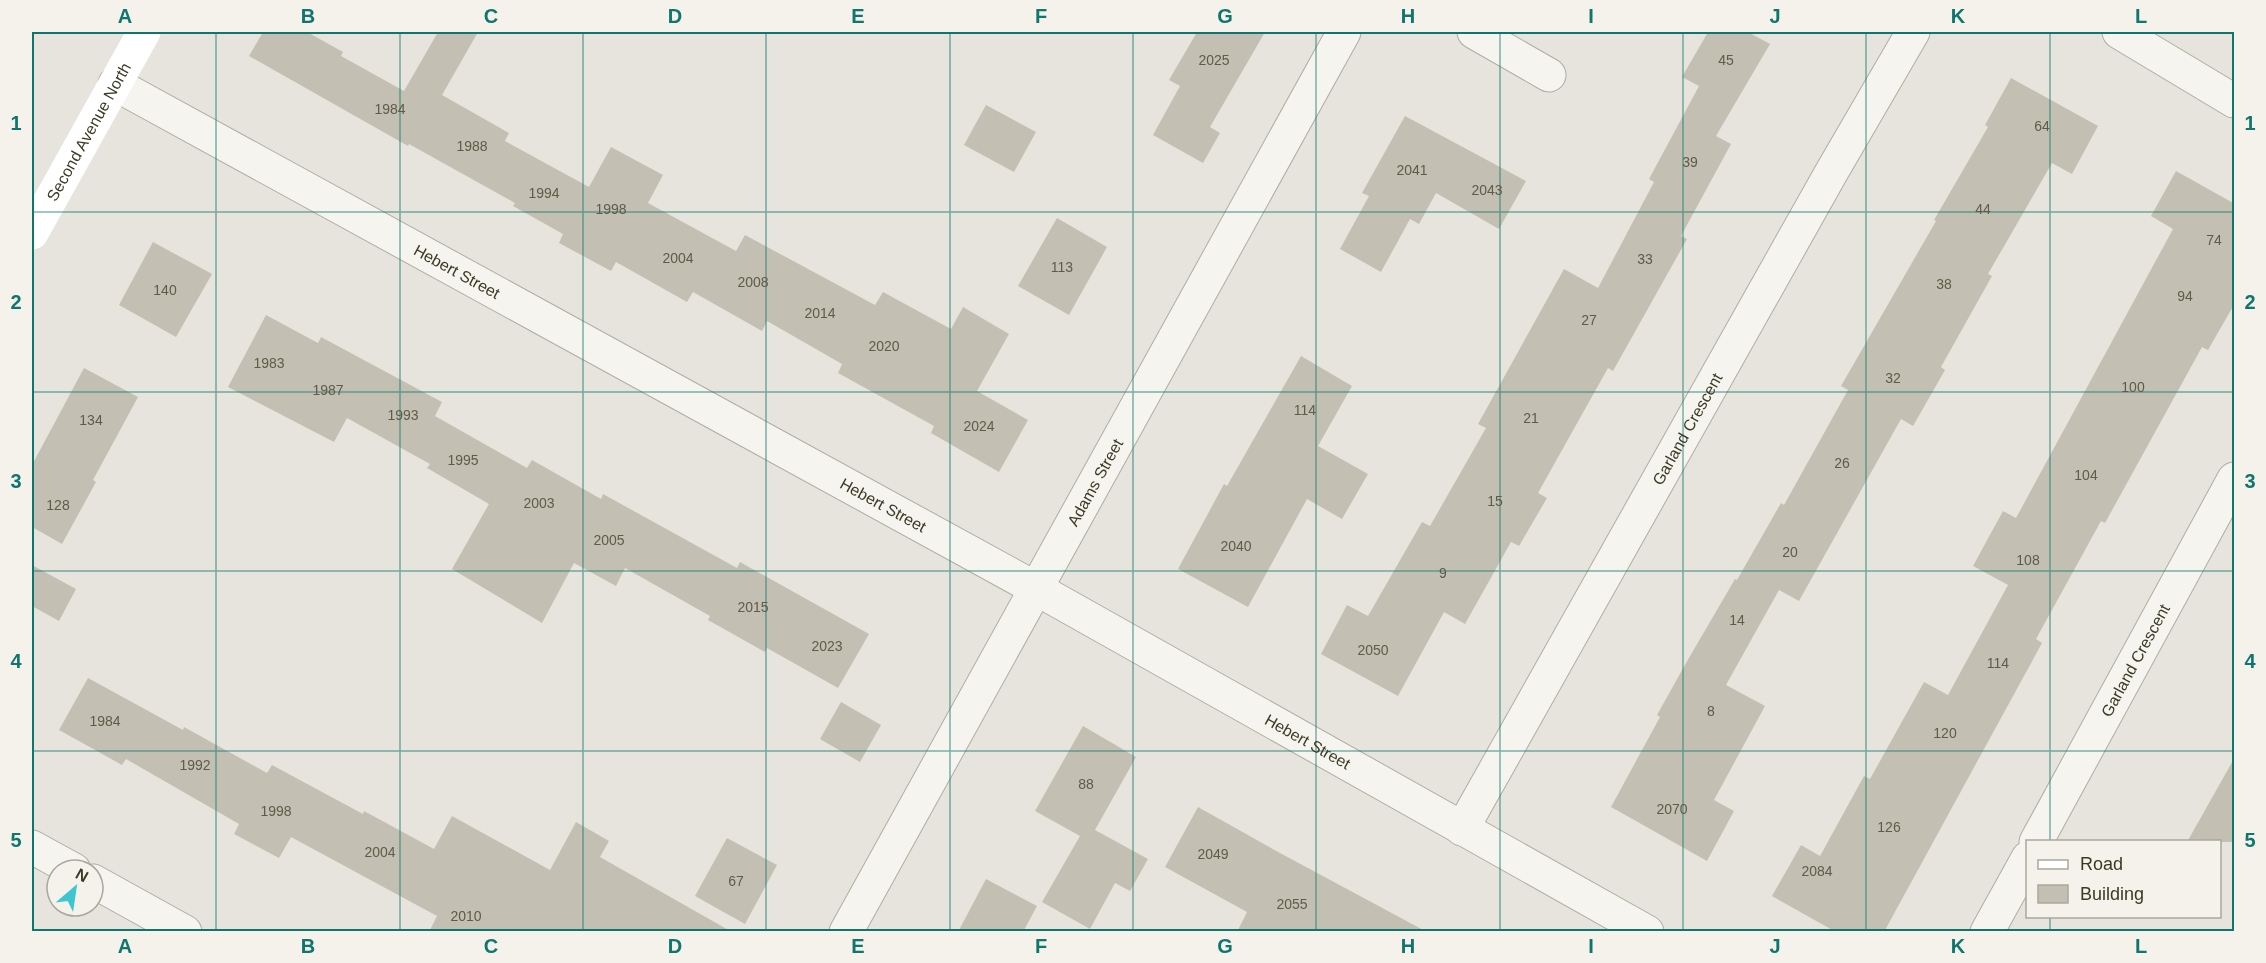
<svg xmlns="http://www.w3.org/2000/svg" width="2266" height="963" font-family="Arial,sans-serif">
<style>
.building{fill:#c3c0b3}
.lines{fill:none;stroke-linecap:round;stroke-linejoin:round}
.street-casing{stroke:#b0ada1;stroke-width:35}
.street{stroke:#f5f4ee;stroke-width:33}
.secondary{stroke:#fff;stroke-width:33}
.grid{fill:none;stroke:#0f766e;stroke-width:1.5;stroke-opacity:0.55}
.labels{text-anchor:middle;stroke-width:6;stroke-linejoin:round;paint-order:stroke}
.number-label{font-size:14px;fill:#5e5b48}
.street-label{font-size:16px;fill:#3c3925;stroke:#f4f2eb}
.neatline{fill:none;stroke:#0f766e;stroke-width:2}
.grid-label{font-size:20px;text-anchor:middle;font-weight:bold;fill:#0f766e}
</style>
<rect width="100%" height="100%" fill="#e6e4dc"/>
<!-- building -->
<g class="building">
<path d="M263,32h44l36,20 -2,4 63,35 34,-59h40l-36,63 67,38 -4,8 84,46 22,-40 52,28 -15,28 88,48 9,-16 130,70 8,-13 68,37 12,-22 46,27 -32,57 51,29 -29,52 -68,-39 3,-7 -96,-53 4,-9 -75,-43 -5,10 -69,-39 -6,10 -71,-40 -5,9 -52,-28 4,-9 -50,-28 2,-3 -106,-59 -1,2 -159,-90z"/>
<path d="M1197,32h68l-55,95 10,6 -17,30 -50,-28 27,-49 -11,-6z"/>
<path d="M1708,32h40l22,12 -54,92 15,8 -50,92 6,3 -74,132 -5,-3 -70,125 9,5 -28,48 -8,-4 -46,82 -21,-12 -46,84 -77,-42 26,-49 21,11 54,-94 8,4 56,-98 -8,-4 86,-155 34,19 56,-106 -5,-3 50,-93 -17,-9z"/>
<path d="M2011,78l87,48 -26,48 -20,-11 -64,111 4,2 -51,91 4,3 -32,56 -12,-7 -102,182 -20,-11 -53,95 39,21 -51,94 20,11 -27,50 -96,-54 49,-90 -3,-2 29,-52 49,-84 2,1 44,-77 3,2 64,-115 -7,-4 95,-165 -2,-1 54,-93 -3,-2z"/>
<path d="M986,105l50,27 -22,40 -50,-27z"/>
<path d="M1405,116l121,65 -27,48 -63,-36 -17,31 -9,-5 -29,53 -41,-23 29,-53 -7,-3z"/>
<path d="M2176,171l59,33v99l-27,47 -6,-3 -97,176 -4,-2 -65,118 6,4 -158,289h-48l-64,-36 29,-51 19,11 44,-80 6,3 54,-97 24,13 60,-110 -35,-19 30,-55 13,7 157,-289 -22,-13z"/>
<path d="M1057,218l50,29 -38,68 -51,-29z"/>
<path d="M153,242l59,32 -36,63 -57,-32z"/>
<path d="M266,315l52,28 3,-6 121,65 -7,14 92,52 5,-8 69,39 2,-5 134,74 3,-6 129,72 -31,54 -71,-40 -2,4 -57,-32 2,-4 -85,-48 -9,18 -42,-23 -32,60 -90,-54 37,-65 -62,-36 3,-4 -83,-46 -13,24 -106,-55z"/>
<path d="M1301,356l51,30 -34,60 50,28 -26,45 -35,-20 -59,108 -70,-38 46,-85 3,2z"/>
<path d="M84,368l54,29 -45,83 3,2 -34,62 -30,-17v-62z"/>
<path d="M32,565l44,24 -17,32 -27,-15z"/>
<path d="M88,678l95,52 1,-3 83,46 5,-8 91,49 1,-3 70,38 18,-33 98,54 26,-48 33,19 -9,16 132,75h-303l8,-16 -146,-79 -12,21 -45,-24 5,-10 -113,-65 -4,6 -63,-35z"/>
<path d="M841,702l40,23 -21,37 -40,-23z"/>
<path d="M1083,726l53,31 -41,73 53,29 -18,32 -15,-8 -25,46 -48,-27 38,-66 -45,-25z"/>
<path d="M2235,757v85h-48z"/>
<path d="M1198,807l82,46 147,79h-190l10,-20 -82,-45z"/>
<path d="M727,838l50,27 -32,59 -50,-28z"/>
<path d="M986,879l51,27 -14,26h-65z"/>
</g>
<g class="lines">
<!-- street casing -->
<g class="street-casing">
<g id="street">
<path d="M1474,32l75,43"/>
<path d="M2119,32l115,69"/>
<path id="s1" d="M115,84l920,504 612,344"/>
<path id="s2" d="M1462,829l369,-656 82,-141"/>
<path id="s3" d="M2036,842l198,-363"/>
<path d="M32,847l42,23"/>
<path d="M93,881l92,51"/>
<path id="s4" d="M846,932l498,-900"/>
<path d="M1987,932l41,-74"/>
</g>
</g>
<!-- street -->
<use href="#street" class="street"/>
<!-- secondary -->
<path class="secondary" id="s5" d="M32,233l112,-201"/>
</g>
<!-- grid -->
<path class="grid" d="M216,32v900M400,32v900M583,32v900M766,32v900M950,32v900M1133,32v900M1316,32v900M1500,32v900M1683,32v900M1866,32v900M2050,32v810M32,212h2202M32,392h2202M32,571h2202M32,751h2202M2050,916v16"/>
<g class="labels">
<!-- number labels -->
<g class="number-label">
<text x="1214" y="65">2025</text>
<text x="1726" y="65">45</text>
<text x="390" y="114">1984</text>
<text x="2042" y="131">64</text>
<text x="472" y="151">1988</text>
<text x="1690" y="167">39</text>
<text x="1412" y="175">2041</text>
<text x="1487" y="195">2043</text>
<text x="544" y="198">1994</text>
<text x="611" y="214">1998</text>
<text x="1983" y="214">44</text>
<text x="2214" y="245">74</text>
<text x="678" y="263">2004</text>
<text x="1645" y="264">33</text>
<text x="1062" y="272">113</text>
<text x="753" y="287">2008</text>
<text x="1944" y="289">38</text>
<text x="165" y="295">140</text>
<text x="2185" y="301">94</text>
<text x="820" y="318">2014</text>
<text x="1589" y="325">27</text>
<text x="884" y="351">2020</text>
<text x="269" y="368">1983</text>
<text x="1893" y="383">32</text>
<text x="2133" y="392">100</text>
<text x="328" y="395">1987</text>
<text x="1305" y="415">114</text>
<text x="403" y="420">1993</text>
<text x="1531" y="423">21</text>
<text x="91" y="425">134</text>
<text x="979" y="431">2024</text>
<text x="463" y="465">1995</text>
<text x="1842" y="468">26</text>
<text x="2086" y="480">104</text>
<text x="1495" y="506">15</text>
<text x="539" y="508">2003</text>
<text x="58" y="510">128</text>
<text x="609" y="545">2005</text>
<text x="1236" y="551">2040</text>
<text x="1790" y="557">20</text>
<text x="2028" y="565">108</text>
<text x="1443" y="578">9</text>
<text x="753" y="612">2015</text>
<text x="1737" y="625">14</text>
<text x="827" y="651">2023</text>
<text x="1373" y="655">2050</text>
<text x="1998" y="668">114</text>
<text x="1711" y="716">8</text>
<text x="105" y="726">1984</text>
<text x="1945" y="738">120</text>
<text x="195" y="770">1992</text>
<text x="1086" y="789">88</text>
<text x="1672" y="814">2070</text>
<text x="276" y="816">1998</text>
<text x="1889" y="832">126</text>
<text x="380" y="857">2004</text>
<text x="1213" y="859">2049</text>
<text x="1817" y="876">2084</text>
<text x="736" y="886">67</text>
<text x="1292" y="909">2055</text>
<text x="466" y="921">2010</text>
</g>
<!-- street labels -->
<g class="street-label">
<text dy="6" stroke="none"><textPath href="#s5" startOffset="116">Second Avenue North</textPath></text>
<text dy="6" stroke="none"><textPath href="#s1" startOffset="390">Hebert Street</textPath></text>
<text dy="6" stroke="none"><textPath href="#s2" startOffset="459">Garland Crescent</textPath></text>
<text dy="6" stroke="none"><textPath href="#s4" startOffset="514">Adams Street</textPath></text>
<text dy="6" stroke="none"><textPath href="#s1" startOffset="876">Hebert Street</textPath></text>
<text dy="6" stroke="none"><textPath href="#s3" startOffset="207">Garland Crescent</textPath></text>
<text dy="6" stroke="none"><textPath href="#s1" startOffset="1362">Hebert Street</textPath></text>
</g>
</g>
<!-- border -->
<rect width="2266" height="963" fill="none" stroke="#f4f2eb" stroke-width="66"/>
<!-- legend -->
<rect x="2026" y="840" width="195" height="78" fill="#f4f2eb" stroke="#aaa89c" stroke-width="1.5"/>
<rect x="2038" y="860" width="30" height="9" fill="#ffffff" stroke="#aaa89c" stroke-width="1.5"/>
<text x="2080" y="870" font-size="18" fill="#3c3925">Road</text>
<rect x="2038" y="885" width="30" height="18" fill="#c3c0b3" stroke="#aaa89c" stroke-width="1.5"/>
<text x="2080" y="900" font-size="18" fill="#3c3925">Building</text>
<!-- north arrow -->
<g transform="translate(75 888) rotate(29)"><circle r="28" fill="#f4f2eb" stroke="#aaa89c" stroke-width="1.5"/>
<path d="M0-4.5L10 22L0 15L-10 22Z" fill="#3dc6cf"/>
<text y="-9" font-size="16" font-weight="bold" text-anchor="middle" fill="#3c3925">N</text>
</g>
<rect x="33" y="33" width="2200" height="897" class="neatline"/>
<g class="grid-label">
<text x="125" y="23">A</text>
<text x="308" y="23">B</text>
<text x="491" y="23">C</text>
<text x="675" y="23">D</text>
<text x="858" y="23">E</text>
<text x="1041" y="23">F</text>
<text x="1225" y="23">G</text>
<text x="1408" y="23">H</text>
<text x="1591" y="23">I</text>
<text x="1775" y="23">J</text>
<text x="1958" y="23">K</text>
<text x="2141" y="23">L</text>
<text x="16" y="130">1</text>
<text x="2250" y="130">1</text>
<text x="16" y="309">2</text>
<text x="2250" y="309">2</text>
<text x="16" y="488">3</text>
<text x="2250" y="488">3</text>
<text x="16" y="668">4</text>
<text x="2250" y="668">4</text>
<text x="16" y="847">5</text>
<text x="2250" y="847">5</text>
<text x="125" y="953">A</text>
<text x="308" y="953">B</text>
<text x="491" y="953">C</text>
<text x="675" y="953">D</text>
<text x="858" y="953">E</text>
<text x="1041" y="953">F</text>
<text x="1225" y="953">G</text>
<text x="1408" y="953">H</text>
<text x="1591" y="953">I</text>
<text x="1775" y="953">J</text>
<text x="1958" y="953">K</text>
<text x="2141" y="953">L</text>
</g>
</svg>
